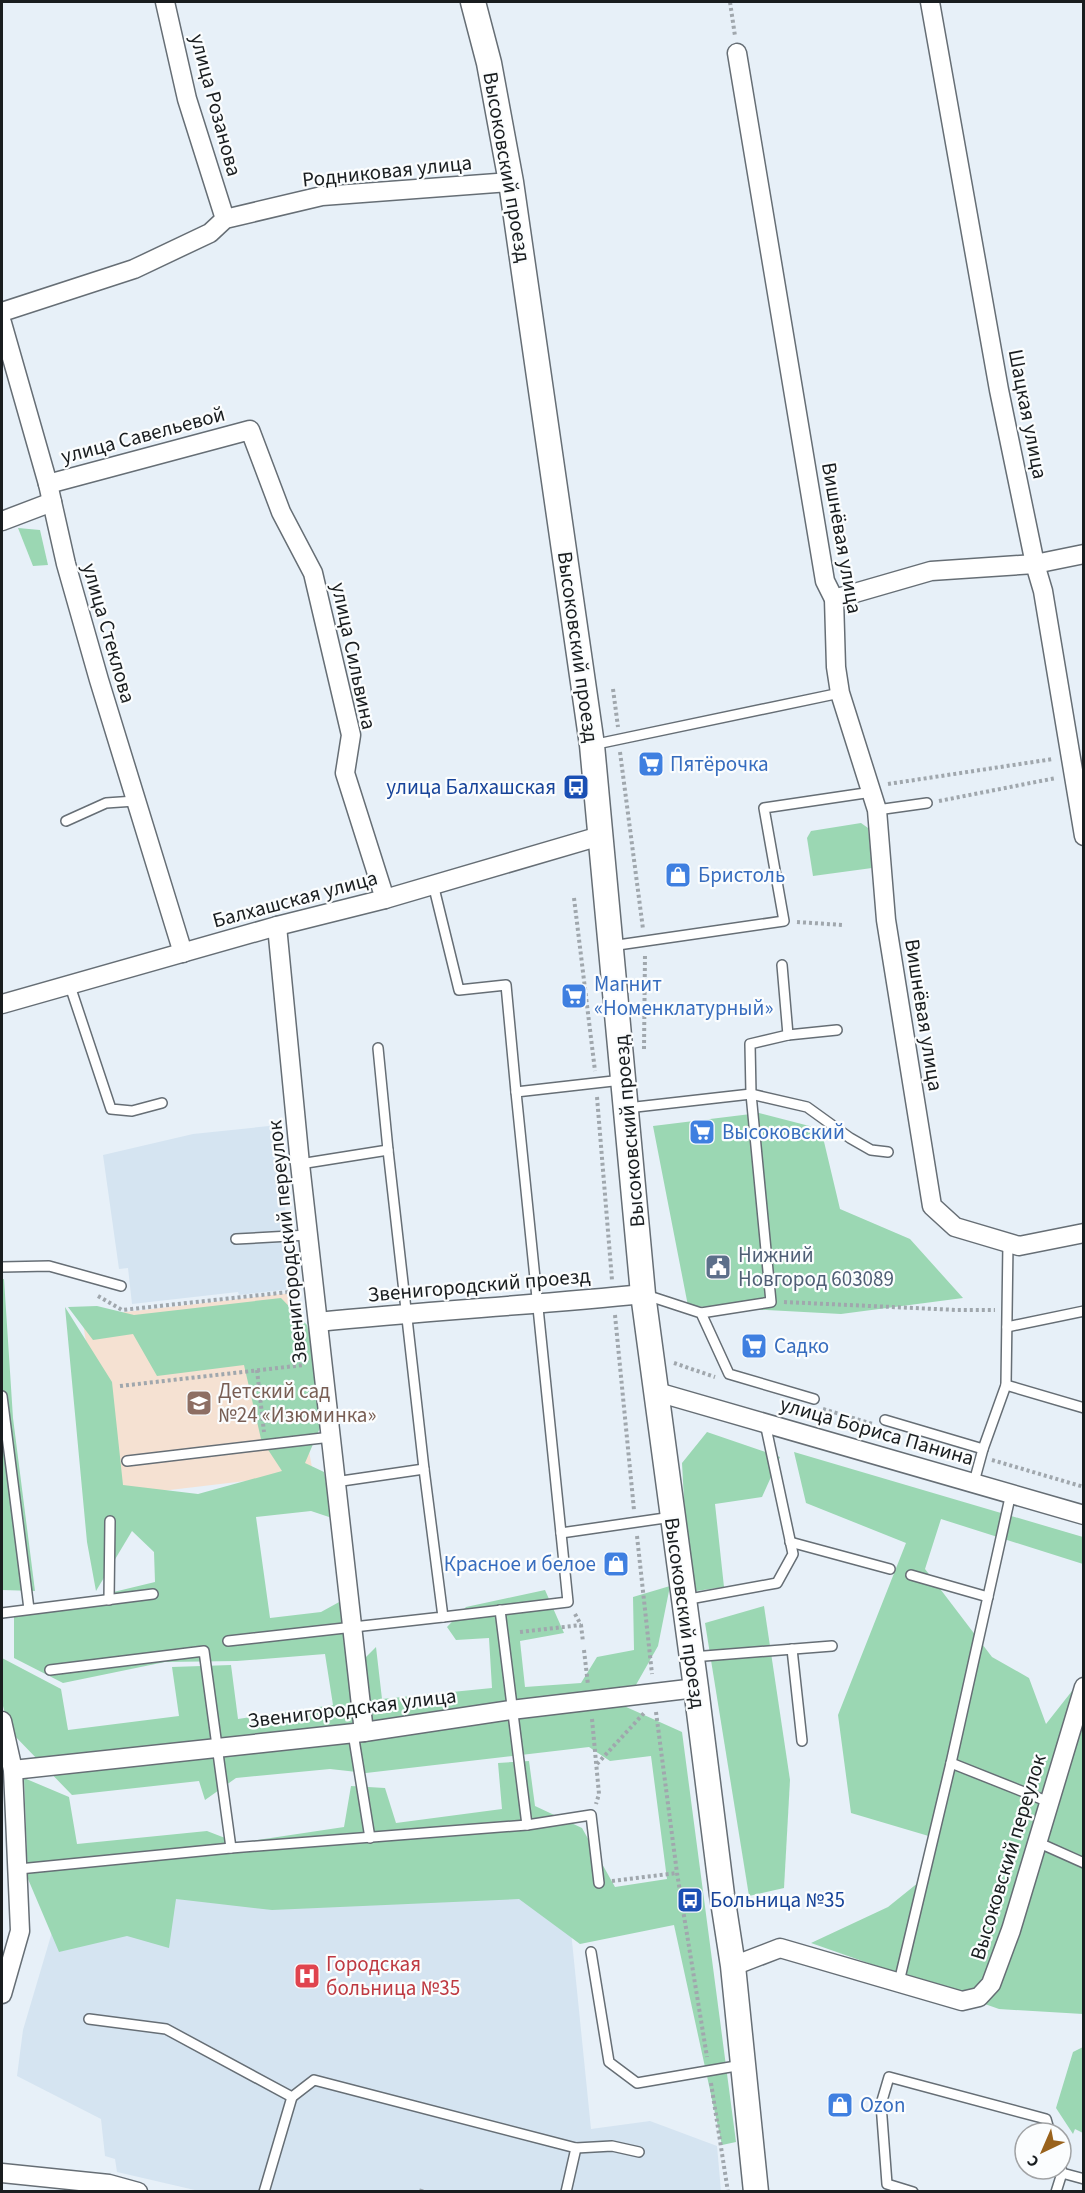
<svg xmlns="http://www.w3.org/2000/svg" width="1085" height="2193" font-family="'Source Sans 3',sans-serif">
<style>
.built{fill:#d5e4f1}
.education{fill:#f5e1d2}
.green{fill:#9bd7b3}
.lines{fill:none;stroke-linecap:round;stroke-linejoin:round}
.lane-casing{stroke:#666e75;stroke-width:12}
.street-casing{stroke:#666e75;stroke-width:21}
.secondary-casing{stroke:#666e75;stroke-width:27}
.path{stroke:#a0a7ad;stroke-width:4;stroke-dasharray:3 3;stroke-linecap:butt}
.lane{stroke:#fff;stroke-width:9}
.street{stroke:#fff;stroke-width:18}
.secondary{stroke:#fff;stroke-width:24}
.labels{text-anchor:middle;stroke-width:4.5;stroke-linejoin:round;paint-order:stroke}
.street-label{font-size:21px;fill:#191d1f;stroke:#fbfdfe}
.shop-label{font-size:21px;fill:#366cbe;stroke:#fbfdfe;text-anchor:start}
.transit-label{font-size:21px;fill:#164399;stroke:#fbfdfe;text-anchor:end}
.service-label{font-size:21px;fill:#4e5e75;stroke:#fbfdfe;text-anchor:start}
.education-label{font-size:21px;fill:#785e54;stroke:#fbfdfe;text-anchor:start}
.health-label{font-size:21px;fill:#be3a42;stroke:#fbfdfe;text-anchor:start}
</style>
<rect width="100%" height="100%" fill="#e7f0f8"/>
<!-- built -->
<g class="built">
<path d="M279,1125l12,164 -52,6 -1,-3 -106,12 -4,-36 -9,1 -16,-114 90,-21z"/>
<path d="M563,1852l28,277 59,-8 67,25 4,45h-522l-82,-19 -2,-13 -10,-3 -4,-37 -84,-43 6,-46 32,-108 13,-25z"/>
</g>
<!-- education -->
<path class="education" d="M291,1293l16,147 6,33 -202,24 -29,-180z"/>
<!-- green -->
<g class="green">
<path d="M18,528l22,2 8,35 -15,1z"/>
<path d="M861,823l7,5 4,40 -59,8 -6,-38 4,-7z"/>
<path d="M759,1113l62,16 19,80 70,30 53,59 -122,16 -153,-8 -35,-180z"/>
<path d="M2,1279h2l9,139 22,173 -33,-1z"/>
<path d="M281,1298l26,27 11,44 4,54 -17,40 19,9 8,46 -21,-7 -55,6 14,101 51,-6 20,-11 9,72 26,-26 6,52 110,-11 -3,-50 -33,2 -9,-13 19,-20 79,-17 19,43 -44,8 5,46 56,-4 16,-26 37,-7 -1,-53 37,-11 -12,60 -34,60 58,26 54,410 -14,3 -48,-220 -94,19 -61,-45 -247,11 -96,-11 -7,49 -42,-12 -68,16 -31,-73 -4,-101 45,19 8,47 130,-13 31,12 106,-16 7,-41 34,2 11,35 106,-14 -4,-46 31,-2 6,45 47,22 33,59 52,-8 -16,-123 -41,5 -21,-14 -223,26 -36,-4 -94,9 -31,22 -6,-19 -127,14 -63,-65 -7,-28v-44l59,31 7,41 111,-14 -7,-49 59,-2 7,54 95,-14 -8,-51 -88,7 -72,1 -102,21 -49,-25v-42l141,-34 -1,-30 -22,-21 -36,60 -9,-49 -22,-235 47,75 11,103 75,9 84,-23 -21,-32 -17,-74 -87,11 -24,-42 -40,6 -25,-33 29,-1 37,9z"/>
<path d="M707,1432l73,25 -18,40 -47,7 9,83 -35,5 -7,-129z"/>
<path d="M794,1452l289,85v27l-142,-45 -16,50 67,88 37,21 17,46 37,-47v337l-84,-5 -188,-66 77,-36 36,-29 8,-41 -81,-24 -13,-98 68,-172 -100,-40z"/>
<path d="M764,1606l26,174 -6,108 -35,8 -44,-273z"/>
<path d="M1083,2047v86l-8,-4 -2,5 -17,-26 17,-56z"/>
</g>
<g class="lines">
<!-- lane casing -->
<g class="lane-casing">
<g id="lane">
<path d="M592,745l248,-52"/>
<path d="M877,810l50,-7"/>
<path d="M66,821l40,-18 29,-2"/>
<path d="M433,884l26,106 47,-5 10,107"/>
<path d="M611,946l173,-25 -20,-113 108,-16"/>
<path d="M70,986l41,123 21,2 30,-8"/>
<path d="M788,1035l49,-5"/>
<path d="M627,1108l124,-14 56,13 43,31 21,12 17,2"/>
<path d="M300,1164l88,-14 -10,-102"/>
<path d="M236,1239l72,-4"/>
<path d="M2,1267l47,-1 72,20"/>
<path d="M646,1295l55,18 28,61 85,25"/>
<path d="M701,1313l70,-11 -20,-208 -1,-50 38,-9 -6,-70"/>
<path d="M1007,1327l77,-16"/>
<path d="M1006,1385l2,-142"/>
<path d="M2,1396l27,213"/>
<path d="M885,1420l98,29"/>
<path d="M127,1461l204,-24"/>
<path d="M335,1482l89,-13"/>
<path d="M974,1482l9,-33 23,-64 78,23"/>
<path d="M1011,1493l-60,270 98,39"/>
<path d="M561,1533l111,-16"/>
<path d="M790,1542l100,27"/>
<path d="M911,1575l77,22"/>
<path d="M109,1600l1,-79"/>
<path d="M684,1600l93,-17 16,-29 -28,-131"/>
<path d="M500,1610l27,215"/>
<path d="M2,1613l151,-19"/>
<path d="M443,1617l125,-15 -52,-510 106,-12"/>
<path d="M228,1641l215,-24 -19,-148 -36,-319"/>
<path d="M792,1649l10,92"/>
<path d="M692,1657l140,-11"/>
<path d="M50,1670l154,-19 27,197 296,-23 64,-10 8,68"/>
<path d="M353,1733l17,105"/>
<path d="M1037,1842l47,21"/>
<path d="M19,1869l212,-21"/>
<path d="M591,1952l18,110 28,21 105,-18"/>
<path d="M899,1982l52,-219"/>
<path d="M89,2019l77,10 126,68 22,-17 262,68 -10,44"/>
<path d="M576,2148l36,-2 27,6"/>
<path d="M1061,2168l1,5 22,6"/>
<path d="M264,2192l28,-95"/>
<path d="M913,2192l-26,-8 -6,-80 8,-27 157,42 4,14"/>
<path d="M1056,2192l6,-19"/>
</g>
</g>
<!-- street casing -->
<g class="street-casing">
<g id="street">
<path d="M165,2l22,97 38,120"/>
<path d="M930,2l69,388 36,174 8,27 41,245"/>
<path d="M737,53l88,528 9,18 2,68 4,26 37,117 9,110 46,286 23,21 64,19 65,-13"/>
<path d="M2,312l132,-43 76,-36 15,-14 97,-23 189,-14"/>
<path d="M2,323l46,161 18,80 33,116 84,273"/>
<path d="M48,484l202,-54 31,82 32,61 38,162 -6,38 40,126"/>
<path d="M2,521l50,-19"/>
<path d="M834,599l97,-28 104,-7 49,-10"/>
<path d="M277,926l23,238 64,568"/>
<path d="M2,1004l275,-78 108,-27 215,-63"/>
<path d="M318,1322c108,-11 217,-17 325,-28"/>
<path d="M657,1392l427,123"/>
<path d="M2,1721l11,49 7,161 -18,63"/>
<path d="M13,1770l351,-38 147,-22 185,-22"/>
<path d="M733,1966l47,-18 182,53 17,-4 12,-13 20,-54 73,-243"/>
<path d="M2,2173l107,11 29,8"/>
</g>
</g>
<!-- secondary casing -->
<g class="secondary-casing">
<path id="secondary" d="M473,2l16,61 22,119 81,563 51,549 53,394 26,207 11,71 23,226"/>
</g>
<!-- path -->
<g class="path">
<path d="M730,2l5,34"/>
<path d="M613,689l5,38"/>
<path d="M620,752l23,177"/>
<path d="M888,784l165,-25"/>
<path d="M939,801l117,-23"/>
<path d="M574,898l21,173"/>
<path d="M797,922l46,3"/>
<path d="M644,1049l1,-95"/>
<path d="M597,1097l15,183"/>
<path d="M98,1296l24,14 176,-19"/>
<path d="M784,1302l173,8h38"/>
<path d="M615,1315l19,195"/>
<path d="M674,1363l41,14"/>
<path d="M257,1370l7,62"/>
<path d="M120,1386l184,-21"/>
<path d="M823,1409l50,15"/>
<path d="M992,1460l92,27"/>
<path d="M637,1536l15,138"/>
<path d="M575,1614l6,11 2,17"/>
<path d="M520,1632l61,-7"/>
<path d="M584,1650l4,35"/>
<path d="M656,1712l21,161 30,184"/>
<path d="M592,1719l7,75 -3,10"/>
<path d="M597,1764l48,-52"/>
<path d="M612,1881l65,-8"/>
<path d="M711,2083l17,109"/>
<path d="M421,2192l1,-4"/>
</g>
<!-- lane -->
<use href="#lane" class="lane"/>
<!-- street -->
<use href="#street" class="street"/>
<!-- secondary -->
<use href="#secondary" class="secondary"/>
</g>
<!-- icons -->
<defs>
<g id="supermarket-square" transform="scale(1.35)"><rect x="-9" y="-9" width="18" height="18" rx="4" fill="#3f7fe0" stroke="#fbfdfe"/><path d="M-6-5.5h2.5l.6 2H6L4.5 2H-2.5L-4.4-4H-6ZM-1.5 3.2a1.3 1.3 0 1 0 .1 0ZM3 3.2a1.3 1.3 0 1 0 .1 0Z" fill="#fff"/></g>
<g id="bus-square" transform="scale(1.35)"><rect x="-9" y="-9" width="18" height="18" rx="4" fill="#1a4fb4" stroke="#fbfdfe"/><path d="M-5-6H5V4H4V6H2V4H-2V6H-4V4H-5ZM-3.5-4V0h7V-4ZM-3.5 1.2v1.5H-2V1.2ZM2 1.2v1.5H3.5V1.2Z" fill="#fff"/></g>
<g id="shop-square" transform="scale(1.35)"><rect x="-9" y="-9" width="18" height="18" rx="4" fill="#3f7fe0" stroke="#fbfdfe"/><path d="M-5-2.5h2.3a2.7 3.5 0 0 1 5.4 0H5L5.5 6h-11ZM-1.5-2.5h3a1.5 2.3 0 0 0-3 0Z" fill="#fff"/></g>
<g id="civic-square" transform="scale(1.35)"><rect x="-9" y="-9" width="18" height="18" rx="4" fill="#5c6f8a" stroke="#fbfdfe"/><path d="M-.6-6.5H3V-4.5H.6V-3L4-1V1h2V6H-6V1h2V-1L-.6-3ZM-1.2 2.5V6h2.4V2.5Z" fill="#fff"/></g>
<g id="school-square" transform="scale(1.35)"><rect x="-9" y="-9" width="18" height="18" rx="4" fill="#8d6e63" stroke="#fbfdfe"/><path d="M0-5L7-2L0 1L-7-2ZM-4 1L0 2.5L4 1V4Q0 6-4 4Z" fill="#fff"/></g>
<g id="hospital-square" transform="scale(1.35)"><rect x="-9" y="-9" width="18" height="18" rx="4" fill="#e0444e" stroke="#fbfdfe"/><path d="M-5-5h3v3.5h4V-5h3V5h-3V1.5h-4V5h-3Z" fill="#fff"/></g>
</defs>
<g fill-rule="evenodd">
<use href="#supermarket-square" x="651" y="764"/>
<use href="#bus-square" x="576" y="787"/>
<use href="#shop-square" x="678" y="875"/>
<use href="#supermarket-square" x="574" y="996"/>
<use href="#supermarket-square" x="702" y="1132"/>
<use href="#civic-square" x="718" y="1267"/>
<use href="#supermarket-square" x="754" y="1346"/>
<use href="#school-square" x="199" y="1403"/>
<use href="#shop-square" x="616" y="1564"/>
<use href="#bus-square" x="690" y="1900"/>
<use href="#hospital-square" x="307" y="1976"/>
<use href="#shop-square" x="840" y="2105"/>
</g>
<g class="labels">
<!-- street labels -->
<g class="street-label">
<text transform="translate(216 105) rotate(75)" y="7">улица Розанова</text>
<text transform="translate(507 167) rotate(80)" y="7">Высоковский проезд</text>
<text transform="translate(387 171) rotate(-6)" y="7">Родниковая улица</text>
<text transform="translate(1028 414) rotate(79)" y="7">Шацкая улица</text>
<text transform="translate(143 435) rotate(-15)" y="7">улица Савельевой</text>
<text transform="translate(842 538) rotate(80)" y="7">Вишнёвая улица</text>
<text transform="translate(109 633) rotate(74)" y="7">улица Стеклова</text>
<text transform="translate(578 647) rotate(82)" y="7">Высоковский проезд</text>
<text transform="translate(354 656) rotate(78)" y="7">улица Сильвина</text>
<text transform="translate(295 899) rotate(-15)" y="7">Балхашская улица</text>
<text transform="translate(924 1015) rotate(81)" y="7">Вишнёвая улица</text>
<text transform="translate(629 1131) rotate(-95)" y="7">Высоковский проезд</text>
<text transform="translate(287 1242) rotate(-96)" y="7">Звенигородский переулок</text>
<text transform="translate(479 1285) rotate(-5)" y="7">Звенигородский проезд</text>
<text transform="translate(877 1431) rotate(16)" y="7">улица Бориса Панина</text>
<text transform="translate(685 1613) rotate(82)" y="7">Высоковский проезд</text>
<text transform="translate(352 1708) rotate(-7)" y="7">Звенигородская улица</text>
<text transform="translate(1008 1857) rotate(-73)" y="7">Высоковский переулок</text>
</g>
<!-- shop labels -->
<g class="shop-label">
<text x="670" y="771">Пятёрочка</text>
<text x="698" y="882">Бристоль</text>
<text x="594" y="991">Магнит<tspan x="594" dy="24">«Номенклатурный»</tspan></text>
<text x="722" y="1139">Высоковский</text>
<text x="774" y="1353">Садко</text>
<text x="596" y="1571" text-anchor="end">Красное и белое</text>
<text x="860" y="2112">Ozon</text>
</g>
<!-- transit labels -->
<g class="transit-label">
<text x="556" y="794">улица Балхашская</text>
<text x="710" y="1907" text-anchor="start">Больница №35</text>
</g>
<!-- service labels -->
<g class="service-label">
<text x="738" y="1262">Нижний<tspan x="738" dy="24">Новгород 603089</tspan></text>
</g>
<!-- education labels -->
<g class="education-label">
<text x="218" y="1398">Детский сад<tspan x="218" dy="24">№24 «Изюминка»</tspan></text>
</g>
<!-- health labels -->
<g class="health-label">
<text x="326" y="1971">Городская<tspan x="326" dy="24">больница №35</tspan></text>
</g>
</g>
<!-- border -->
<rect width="1085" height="2193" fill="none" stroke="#191d1f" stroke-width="6"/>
<!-- north arrow -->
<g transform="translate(1043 2151) rotate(224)"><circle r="28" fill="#fbfdfe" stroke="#a1a3a5" stroke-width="1.5"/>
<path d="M0-4.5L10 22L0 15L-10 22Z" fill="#99621c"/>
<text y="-9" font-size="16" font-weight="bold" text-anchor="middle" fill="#191d1f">С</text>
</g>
</svg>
